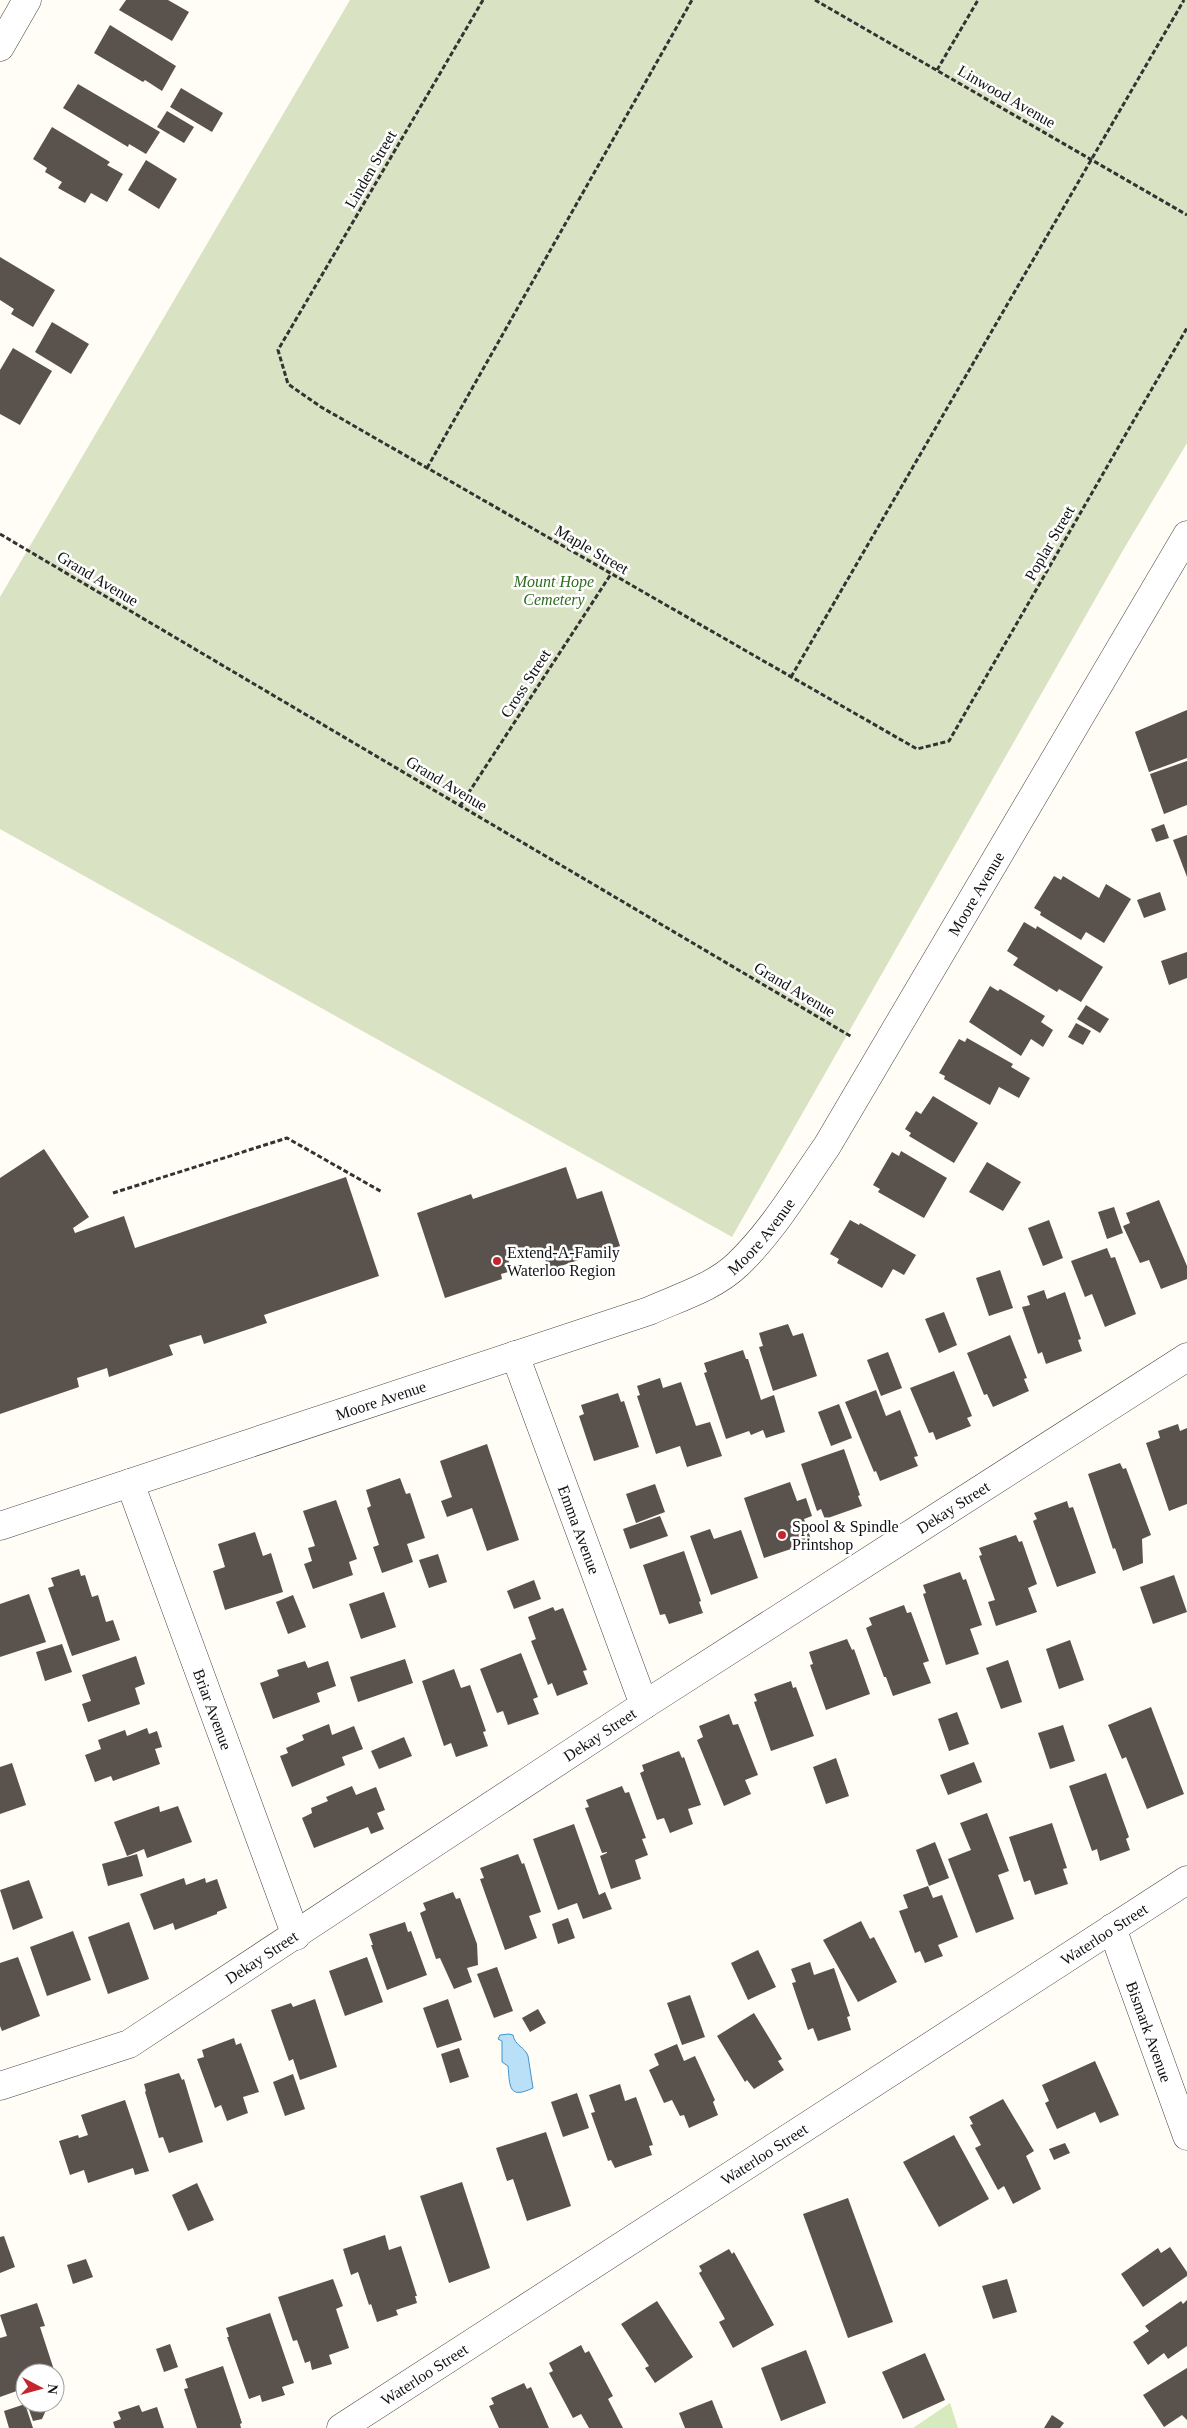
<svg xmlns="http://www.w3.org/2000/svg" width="1187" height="2428" font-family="Georgia,serif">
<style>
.green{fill:#d5ebbd}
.cemetery{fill:#d9e3c4}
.water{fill:#b9e0f7;stroke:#3f96cf}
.building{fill:#5a524d}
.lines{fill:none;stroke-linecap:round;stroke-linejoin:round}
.street-casing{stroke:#444;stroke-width:29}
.path{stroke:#333;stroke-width:3;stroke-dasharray:5 2.5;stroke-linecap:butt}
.street{stroke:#fff;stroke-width:28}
.poi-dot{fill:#c4262e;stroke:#fff;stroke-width:2}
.labels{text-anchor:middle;stroke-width:5;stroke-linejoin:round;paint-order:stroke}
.street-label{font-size:16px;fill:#111;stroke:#fff}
.park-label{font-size:16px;font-style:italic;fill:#2f6b1f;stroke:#fff}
.poi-label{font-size:16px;fill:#111;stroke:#fff;text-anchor:start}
</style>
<rect width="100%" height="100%" fill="#fffdf5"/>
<!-- green -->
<path class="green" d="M950,2403l8,25h-45z"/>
<!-- cemetery -->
<path class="cemetery" d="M350,0h837v443l-65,109 -390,685 -732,-408v-232z"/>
<!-- water -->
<path class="water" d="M509,2034l4,1c2,11 12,12 15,21l5,32c-25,12 -23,-2 -25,-22l-6,-4v-21l-4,-2 2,-4z"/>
<!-- building -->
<g class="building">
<path d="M126,0h42l21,12 -17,29 -53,-31z"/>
<path d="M110,25l66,41 -14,25 -17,-11 -2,2 -49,-29z"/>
<path d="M78,84l82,48 -14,22 -17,-10 -1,3 -65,-39z"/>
<path d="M181,88l42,25 -11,19 -42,-25z"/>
<path d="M167,111l27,16 -10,16 -27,-16z"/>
<path d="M52,127l58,35 -3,3 16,9 -16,28 -16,-9 -6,10 -27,-15 4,-6 -17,-10 2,-4 -14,-9z"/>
<path d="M146,160l31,19 -18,30 -31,-19z"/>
<path d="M0,257l55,33 -22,37 -22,-13 3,-5 -14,-9z"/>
<path d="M52,322l37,22 -18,30 -36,-22z"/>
<path d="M13,348l39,23 -32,54 -20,-11v-44z"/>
<path d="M1187,710v48l-38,14 -14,-40z"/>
<path d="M1187,761v44l-23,9 -14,-40z"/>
<path d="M1164,824l5,14 -13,4 -5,-13z"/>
<path d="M1187,835v42l-14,-37z"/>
<path d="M1054,876l7,4 2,-4 36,22 7,-14 25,15 -27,44 -18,-11 -5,8 -41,-25 1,-3 -7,-4z"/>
<path d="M1160,892l6,18 -22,8 -7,-18z"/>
<path d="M1024,922l12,7 1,-3 66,41 -22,35 -22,-13 -2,3 -44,-27 5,-7 -11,-7z"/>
<path d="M1187,952v26l-18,7 -8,-24z"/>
<path d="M990,986l8,5 2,-2 45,27 -4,6 12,8 -10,17 -12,-8 -10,17 -52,-34z"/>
<path d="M1086,1005l23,14 -9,14 -23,-14z"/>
<path d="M1076,1023l15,8 -8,14 -15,-8z"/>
<path d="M967,1038l46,26 -2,3 19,11 -11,20 -20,-11 -9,18 -46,-26 1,-3 -6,-3 20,-34 6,3z"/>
<path d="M933,1096l45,27 -24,40 -45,-27 2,-3 -6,-4 11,-18 5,3z"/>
<path d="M44,1149l45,68 -16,11 2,5 49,-17 11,32 211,-71 33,99 -115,39 3,8 -63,21 -3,-9 -32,10 4,10 -64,22 -2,-9 -30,10 2,9 -79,27v-236z"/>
<path d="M901,1151l46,27 -23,40 -46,-26 2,-3 -7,-4 19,-33 7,4z"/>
<path d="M987,1162l34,20 -18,29 -34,-19z"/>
<path d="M566,1167l11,32 25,-8 18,55 -71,24 -8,-22 -33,11 4,12 -11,3 1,5 -57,19 -28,-85 54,-19 2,5z"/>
<path d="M1159,1200l28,66v13l-26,10 -12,-29 -9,3 -17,-37 7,-3 -4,-10z"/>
<path d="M1114,1207l9,26 -16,6 -9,-27z"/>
<path d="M850,1220l9,5 1,-2 56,32 -12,20 -11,-6 -11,19 -45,-25 2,-4 -9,-5z"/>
<path d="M1049,1220l14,38 -20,8 -15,-38z"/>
<path d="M1107,1248l4,10 4,-1 21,57 -31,13 -13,-33 -7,3 -14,-36z"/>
<path d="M1000,1270l13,38 -24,8 -13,-38z"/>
<path d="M1044,1290l3,9 18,-7 16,47 -3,1 4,11 -36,13 -4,-12 -4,2 -16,-47 8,-2 -3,-9z"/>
<path d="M944,1312l13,33 -18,8 -14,-34z"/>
<path d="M788,1324l5,12 10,-3 14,43 -44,15 -14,-44 4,-1 -4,-13z"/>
<path d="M1010,1335l17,43 -3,1 5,12 -36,16 -6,-13 -3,1 -17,-42z"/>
<path d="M743,1350l3,9h2l13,41 13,-5 11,37 -19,6 -3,-8 -12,5 -2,-4 -23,8 -22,-66 3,-1 -3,-9z"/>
<path d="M888,1352l14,36 -21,8 -14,-36z"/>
<path d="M954,1371l18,45 -5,2 4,8 -35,14 -3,-8 -4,1 -19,-45z"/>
<path d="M660,1378l3,10 18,-6 15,44 14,-4 12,34 -35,11 -7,-21 -24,8 -19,-58 3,-1 -3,-9z"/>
<path d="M876,1390l10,26 14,-6 18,46 -4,1 4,9 -38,15 -4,-10 -2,1 -29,-70z"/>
<path d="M618,1393l3,9 3,-1 15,46 -45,14 -15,-45 5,-2 -3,-9z"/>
<path d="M839,1404l13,34 -21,8 -13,-34z"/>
<path d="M1178,1424l2,7 7,-3v76l-18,7 -23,-68 14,-5 -2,-7z"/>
<path d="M487,1444l32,96 -32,11 -15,-43 -25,9 -6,-16 11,-4 -12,-36z"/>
<path d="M844,1449l16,46 -2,1 4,10 -37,13 -4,-10 -4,2 -16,-47z"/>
<path d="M1120,1463l3,6 3,-1 25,67 -9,4 1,24 -20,8 -8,-23 -2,1 -25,-75z"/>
<path d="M400,1478l6,16 4,-1 15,45 -18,6 6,18 -31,11 -9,-26 6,-2 -12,-37 4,-2 -5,-16z"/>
<path d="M790,1482l7,19 9,-3 6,18 -8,3 8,23 -48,16 -20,-60z"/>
<path d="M655,1484l10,28 -29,11 -10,-29z"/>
<path d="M336,1500l21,59 -8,3 4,13 -40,14 -9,-25 8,-3 -4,-13 7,-2 -12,-35z"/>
<path d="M1067,1501l2,7 4,-1 23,66 -39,14 -24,-66 4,-2 -3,-6z"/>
<path d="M660,1516l8,20 -38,13 -7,-20z"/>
<path d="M710,1529l4,10 27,-9 17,48 -47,17 -21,-59z"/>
<path d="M255,1532l8,24 8,-3 12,39 -58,18 -12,-39 12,-4 -7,-23z"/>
<path d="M1016,1535l3,7 3,-1 15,43 -9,4 9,24 -41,14 -8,-24 7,-2 -16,-44 3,-1 -3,-7z"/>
<path d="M684,1551l17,50 -2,1 4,11 -34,11 -4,-10 -5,1 -17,-50z"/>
<path d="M438,1554l9,28 -18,6 -10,-28z"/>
<path d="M79,1569l2,7 4,-1 7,22 6,-2 8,27 7,-2 7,20 -48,16 -24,-68 6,-2 -3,-8z"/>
<path d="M960,1572l3,8 3,-1 16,46 -12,4 9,25 -33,11 -23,-71 3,-1 -3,-8z"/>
<path d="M1174,1575l13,37 -34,12 -13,-37z"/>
<path d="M534,1580l7,19 -27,10 -7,-18z"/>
<path d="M384,1592l12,35 -35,12 -12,-35z"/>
<path d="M29,1594l17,48 -46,15v-53z"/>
<path d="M293,1595l13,32 -18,7 -12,-32z"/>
<path d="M904,1605l3,8 4,-1 18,49 -6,2 8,20 -38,13 -7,-19h-2l-18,-49 6,-3 -3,-7z"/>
<path d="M553,1607l2,4 8,-3 24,62 -4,1 5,13 -31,12 -5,-13 -4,2 -17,-44 5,-2 -8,-22z"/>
<path d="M847,1639l5,11 2,-1 16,45 -44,16 -16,-45 3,-1 -4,-12z"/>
<path d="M1070,1640l14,40 -25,9 -13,-40z"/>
<path d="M62,1644l10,28 -27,9 -9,-29z"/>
<path d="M521,1653l17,44 -5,2 6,15 -31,11 -5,-14 -6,2 -17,-44z"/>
<path d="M136,1656l9,28 -10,4 5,16 -52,18 -6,-18 9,-3 -9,-26z"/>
<path d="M405,1659l8,24 -55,19 -8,-25z"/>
<path d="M1008,1660l14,42 -21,7 -15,-41z"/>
<path d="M305,1661l3,7 20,-7 8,25 -19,7 3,9 -47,17 -13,-36 19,-7 -2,-6z"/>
<path d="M454,1669l7,19 9,-3 16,46 -3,1 5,14 -32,11 -5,-14 -7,3 -22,-65z"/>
<path d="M791,1681l2,7 3,-1 18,49 -43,15 -17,-49 3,-1 -3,-7z"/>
<path d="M1151,1707l33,87 -37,15 -21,-52 -4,2 -14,-34z"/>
<path d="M957,1712l12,32 -20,7 -11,-32z"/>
<path d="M729,1714l4,11 5,-1 20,51 -13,5 6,14 -27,12 -27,-66 6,-3 -4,-11z"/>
<path d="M329,1724l3,11 22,-9 9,23 -21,8 3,8 -53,22 -12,-31 8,-3 -2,-5 18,-8 -2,-5z"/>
<path d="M1063,1725l12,36 -25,8 -12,-36z"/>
<path d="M147,1728l2,6 8,-3 5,16 -7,2 5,15 -47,17 -2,-5 -16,6 -10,-27 16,-6 -3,-9 27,-10 2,6z"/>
<path d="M404,1737l8,19 -33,13 -8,-18z"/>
<path d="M679,1751l3,7 2,-1 17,48 -13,4 5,15 -23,9 -6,-15 -7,2 -17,-47 4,-2 -2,-6z"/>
<path d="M836,1758l13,38 -23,8 -13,-37z"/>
<path d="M974,1762l8,20 -34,13 -8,-20z"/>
<path d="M12,1763l14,42 -26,9v-47z"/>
<path d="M1106,1773l23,64 -3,2 4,11 -30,11 -3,-12 -5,2 -23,-65z"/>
<path d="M352,1786l4,9 20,-8 9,23 -8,3 7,16 -13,5 -3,-7 -54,21 -12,-30 10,-5 -1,-5 17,-7 -2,-4z"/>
<path d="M622,1786l3,7 4,-1 17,46 -4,1 6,16 -13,5 6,19 -30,10 -11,-33 7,-3v-1l-5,1 -17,-45 4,-1 -3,-7z"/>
<path d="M159,1806l1,6 18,-6 14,36 -45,16 -3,-9 -17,7 -13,-34z"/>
<path d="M987,1813l22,58 -11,4 16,44 -38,14 -28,-74 23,-9 -11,-27z"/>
<path d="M1052,1823l15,45 -4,1 5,15 -33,11 -5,-15 -6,2 -15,-45z"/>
<path d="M574,1824l25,71 6,-3 7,17 -29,10 -6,-16 -19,7 -25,-71z"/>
<path d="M935,1842l14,36 -20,8 -13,-36z"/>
<path d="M137,1854l6,22 -35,10 -6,-22z"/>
<path d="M518,1854l4,10 2,-1 17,49 -12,4 8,22 -32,12 -25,-71 4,-1 -4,-10z"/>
<path d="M184,1878l2,7 19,-7 1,5 11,-4 10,29 -10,4v2l-42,16 -2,-7 -19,7 -14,-36z"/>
<path d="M29,1880l14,38 -30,12 -13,-40z"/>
<path d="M928,1886l5,12 9,-3 16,42 -20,8 5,11 -18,7 -5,-12 -5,2 -16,-42 9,-3 -5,-13z"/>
<path d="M453,1892l3,7 4,-1 17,46 1,21 -11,3 5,14 -18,7 -14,-31 -4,1 -16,-46 6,-3 -3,-7z"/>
<path d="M568,1918l7,20 -17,6 -6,-20z"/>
<path d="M861,1921l9,18 4,-2 23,45 -39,20 -35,-62z"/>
<path d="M129,1922l20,57 -41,15 -20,-57z"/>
<path d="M405,1922l3,10 3,-1 16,44 -40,15 -16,-45h2l-4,-11z"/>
<path d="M73,1931l18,49 -44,16 -17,-49z"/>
<path d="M758,1950l18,37 -28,13 -17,-37z"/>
<path d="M18,1957l22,59 -38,15 -2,-5v-63z"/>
<path d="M367,1957l16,45 -38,14 -16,-45z"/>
<path d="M810,1962l4,13 20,-7 16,48 -3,1 4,13 -33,11 -5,-13 -5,2 -16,-47 4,-1 -5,-13z"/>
<path d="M497,1967l16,44 -19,7 -17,-44z"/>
<path d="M690,1995l15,42 -23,8 -15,-42z"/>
<path d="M315,1999l22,68 -37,13 -7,-21 -4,2 -18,-51 20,-7 2,4z"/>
<path d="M448,1999l14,41 -25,8 -14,-40z"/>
<path d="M538,2009l8,14 -16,9 -8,-14z"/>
<path d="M754,2013l28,46 -4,2 6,9 -30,19 -7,-9 -2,2 -28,-46z"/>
<path d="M234,2038l2,7 5,-2 18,49 -16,5 5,16 -21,8 -6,-16 -6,3 -18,-49 7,-2 -2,-7z"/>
<path d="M677,2044l7,17 11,-5 20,44 -2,2 5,13 -29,13 -5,-13 -4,1 -8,-16 -8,3 -15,-33 10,-5 -5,-11z"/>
<path d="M459,2048l10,29 -19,6 -9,-29z"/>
<path d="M1095,2061l24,54 -19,8 -5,-11 -38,17 -12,-26 4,-2 -7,-16z"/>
<path d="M179,2073l3,7 2,-1 19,63 -34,11 -6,-16 -4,1 -14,-46 1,-1 -2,-7z"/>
<path d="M293,2074l12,35 -20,7 -12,-34z"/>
<path d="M620,2084l5,17 11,-4 17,48 -4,1 3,9 -37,13 -4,-8 -3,1 -17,-48 4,-1 -6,-17z"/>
<path d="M577,2093l12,35 -26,9 -12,-35z"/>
<path d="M1003,2099l31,52 -8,5 15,33 -28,15 -9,-18 -6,4 -23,-42 6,-3 -11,-20 3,-1 -4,-7z"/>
<path d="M125,2100l24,71 -14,4 -2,-7 -45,15 -4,-13 -14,5 -11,-34 19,-6 1,3 9,-3 -7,-20z"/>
<path d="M546,2132l25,74 -44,15 -14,-42 -6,2 -11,-33z"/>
<path d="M954,2135l35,64 -50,28 -36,-65z"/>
<path d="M1065,2143l5,10 -16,7 -5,-11z"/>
<path d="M462,2182l28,86 -41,15 -29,-87z"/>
<path d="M197,2183l17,37 -26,11 -16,-36z"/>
<path d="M848,2198l45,124 -45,16 -45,-124z"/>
<path d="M385,2235l4,15 12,-4 16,50h-2l2,7 -21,7 2,5 -21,7 -6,-18 -2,1 -11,-33 -7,3 -8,-26z"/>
<path d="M4,2236l11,31 -15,6v-36z"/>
<path d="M1170,2247l17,25v4l-44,31 -22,-33 37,-26 3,5z"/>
<path d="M729,2249l3,5 2,-2 40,73 -41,23 -14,-26 6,-3 -26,-46 3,-2 -3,-5z"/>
<path d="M86,2259l7,18 -20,7 -6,-19z"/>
<path d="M333,2279l10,27 -7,3 13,39 -20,7 3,9 -20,6 -2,-9 -5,2 -8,-23 -4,1 -15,-44z"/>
<path d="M1007,2279l10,33 -24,7 -11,-33z"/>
<path d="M1187,2300v46l-19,13 -4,-6 -16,12 -15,-23 16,-11 -4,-5 36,-25 2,3z"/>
<path d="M657,2301l36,56 -38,26 -10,-15 4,-2 -28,-42z"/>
<path d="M37,2303l8,23 -5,1 15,46h-30v15l-25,9v-59l7,-2 -7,-21z"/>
<path d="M270,2313l24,70 -12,4 3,8 -23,7 -2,-7 -11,4 -22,-62h2l-3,-9z"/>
<path d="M170,2344l8,23 -14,5 -8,-23z"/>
<path d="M581,2345l4,8 4,-2 24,45 -5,3 15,29h-34l-8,-14 -8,4 -24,-45 4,-2 -4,-8z"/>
<path d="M806,2350l20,53 -45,18 -20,-53z"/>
<path d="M925,2353l20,47 -42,19 -21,-47z"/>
<path d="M223,2366l19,57 -2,1 1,4h-44l-13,-39 4,-1 -3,-9z"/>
<path d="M1187,2368v52l-5,-5 -18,12 -21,-32z"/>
<path d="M524,2383l3,6 4,-2 18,41h-50l-10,-22 5,-2 -3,-6z"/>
<path d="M712,2400l11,28h-38l-6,-15z"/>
<path d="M29,2403h17l1,5 -5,11 -9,2 -6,-17z"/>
<path d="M25,2404l8,24h-24l-5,-17z"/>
<path d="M139,2405l3,7 15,-5 7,21h-49l-2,-6 8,-3 -3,-7z"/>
<path d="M1052,2415l12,8 -4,5h-16z"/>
</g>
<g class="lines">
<!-- street casing -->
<g class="street-casing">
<g id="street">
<path d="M0,47l27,-47"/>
<path id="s1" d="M515,1355l129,350"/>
<path id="s2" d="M130,1483l166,453"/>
<path id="s3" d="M0,1526l649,-215c29,-13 65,-24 88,-46 36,-34 62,-79 90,-119l360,-611"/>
<path id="s4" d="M1112,1928l75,208"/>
<path id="s5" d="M0,2086l129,-42 515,-339 543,-348"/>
<path id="s6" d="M341,2428l846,-548"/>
</g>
</g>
<!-- path -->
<g class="path">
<path d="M483,0l-205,350 10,34 33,23 596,342 32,-8 238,-413"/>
<path d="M815,0l372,215"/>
<path d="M937,70l41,-70"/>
<path d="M427,468l265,-468"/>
<path d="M0,534l852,503"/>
<path d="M791,677l393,-677"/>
<path d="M460,806l151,-232"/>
<path d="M113,1193l174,-55 95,54"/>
</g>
<!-- street -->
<use href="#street" class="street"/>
</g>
<!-- markers -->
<g class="poi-dot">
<circle cx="497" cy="1261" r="5"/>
<circle cx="782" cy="1535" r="5"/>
</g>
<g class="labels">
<!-- street labels -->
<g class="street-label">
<text transform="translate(1007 96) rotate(30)" y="6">Linwood Avenue</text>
<text transform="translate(370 169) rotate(-60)" y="6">Linden Street</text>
<text transform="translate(1049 543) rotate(-60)" y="6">Poplar Street</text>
<text transform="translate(592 549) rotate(30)" y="6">Maple Street</text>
<text transform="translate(98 578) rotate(31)" y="6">Grand Avenue</text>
<text transform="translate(525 683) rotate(-57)" y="6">Cross Street</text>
<text transform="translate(447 783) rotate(31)" y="6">Grand Avenue</text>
<text dy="6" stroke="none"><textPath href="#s3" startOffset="1226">Moore Avenue</textPath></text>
<text transform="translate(795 989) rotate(31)" y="6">Grand Avenue</text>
<text dy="6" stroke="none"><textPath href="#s3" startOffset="821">Moore Avenue</textPath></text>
<text dy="6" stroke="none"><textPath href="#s3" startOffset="401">Moore Avenue</textPath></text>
<text dy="6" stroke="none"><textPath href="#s5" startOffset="1119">Dekay Street</textPath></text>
<text dy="6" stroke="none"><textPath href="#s1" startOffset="186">Emma Avenue</textPath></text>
<text dy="6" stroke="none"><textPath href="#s2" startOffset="241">Briar Avenue</textPath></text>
<text dy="6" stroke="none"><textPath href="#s5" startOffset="699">Dekay Street</textPath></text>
<text dy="6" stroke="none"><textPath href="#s6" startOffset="909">Waterloo Street</textPath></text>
<text dy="6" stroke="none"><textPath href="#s5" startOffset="294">Dekay Street</textPath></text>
<text dy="6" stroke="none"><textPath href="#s4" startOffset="110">Bismark Avenue</textPath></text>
<text dy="6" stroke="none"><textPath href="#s6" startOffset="504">Waterloo Street</textPath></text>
<text dy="6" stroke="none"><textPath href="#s6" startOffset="99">Waterloo Street</textPath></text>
</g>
<!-- park labels -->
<g class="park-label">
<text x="554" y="587">Mount Hope<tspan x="554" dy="18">Cemetery</tspan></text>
</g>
<!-- poi labels -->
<g class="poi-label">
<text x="507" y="1258">Extend-A-Family<tspan x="507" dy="18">Waterloo Region</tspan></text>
<text x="792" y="1532">Spool &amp; Spindle<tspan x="792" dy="18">Printshop</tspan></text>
</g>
</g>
<!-- north arrow -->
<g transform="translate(40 2388) rotate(96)"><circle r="24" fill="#ffffff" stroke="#a0a0a0"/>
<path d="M0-4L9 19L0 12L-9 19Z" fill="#c4262e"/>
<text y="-8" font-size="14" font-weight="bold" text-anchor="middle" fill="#111111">N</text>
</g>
</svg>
